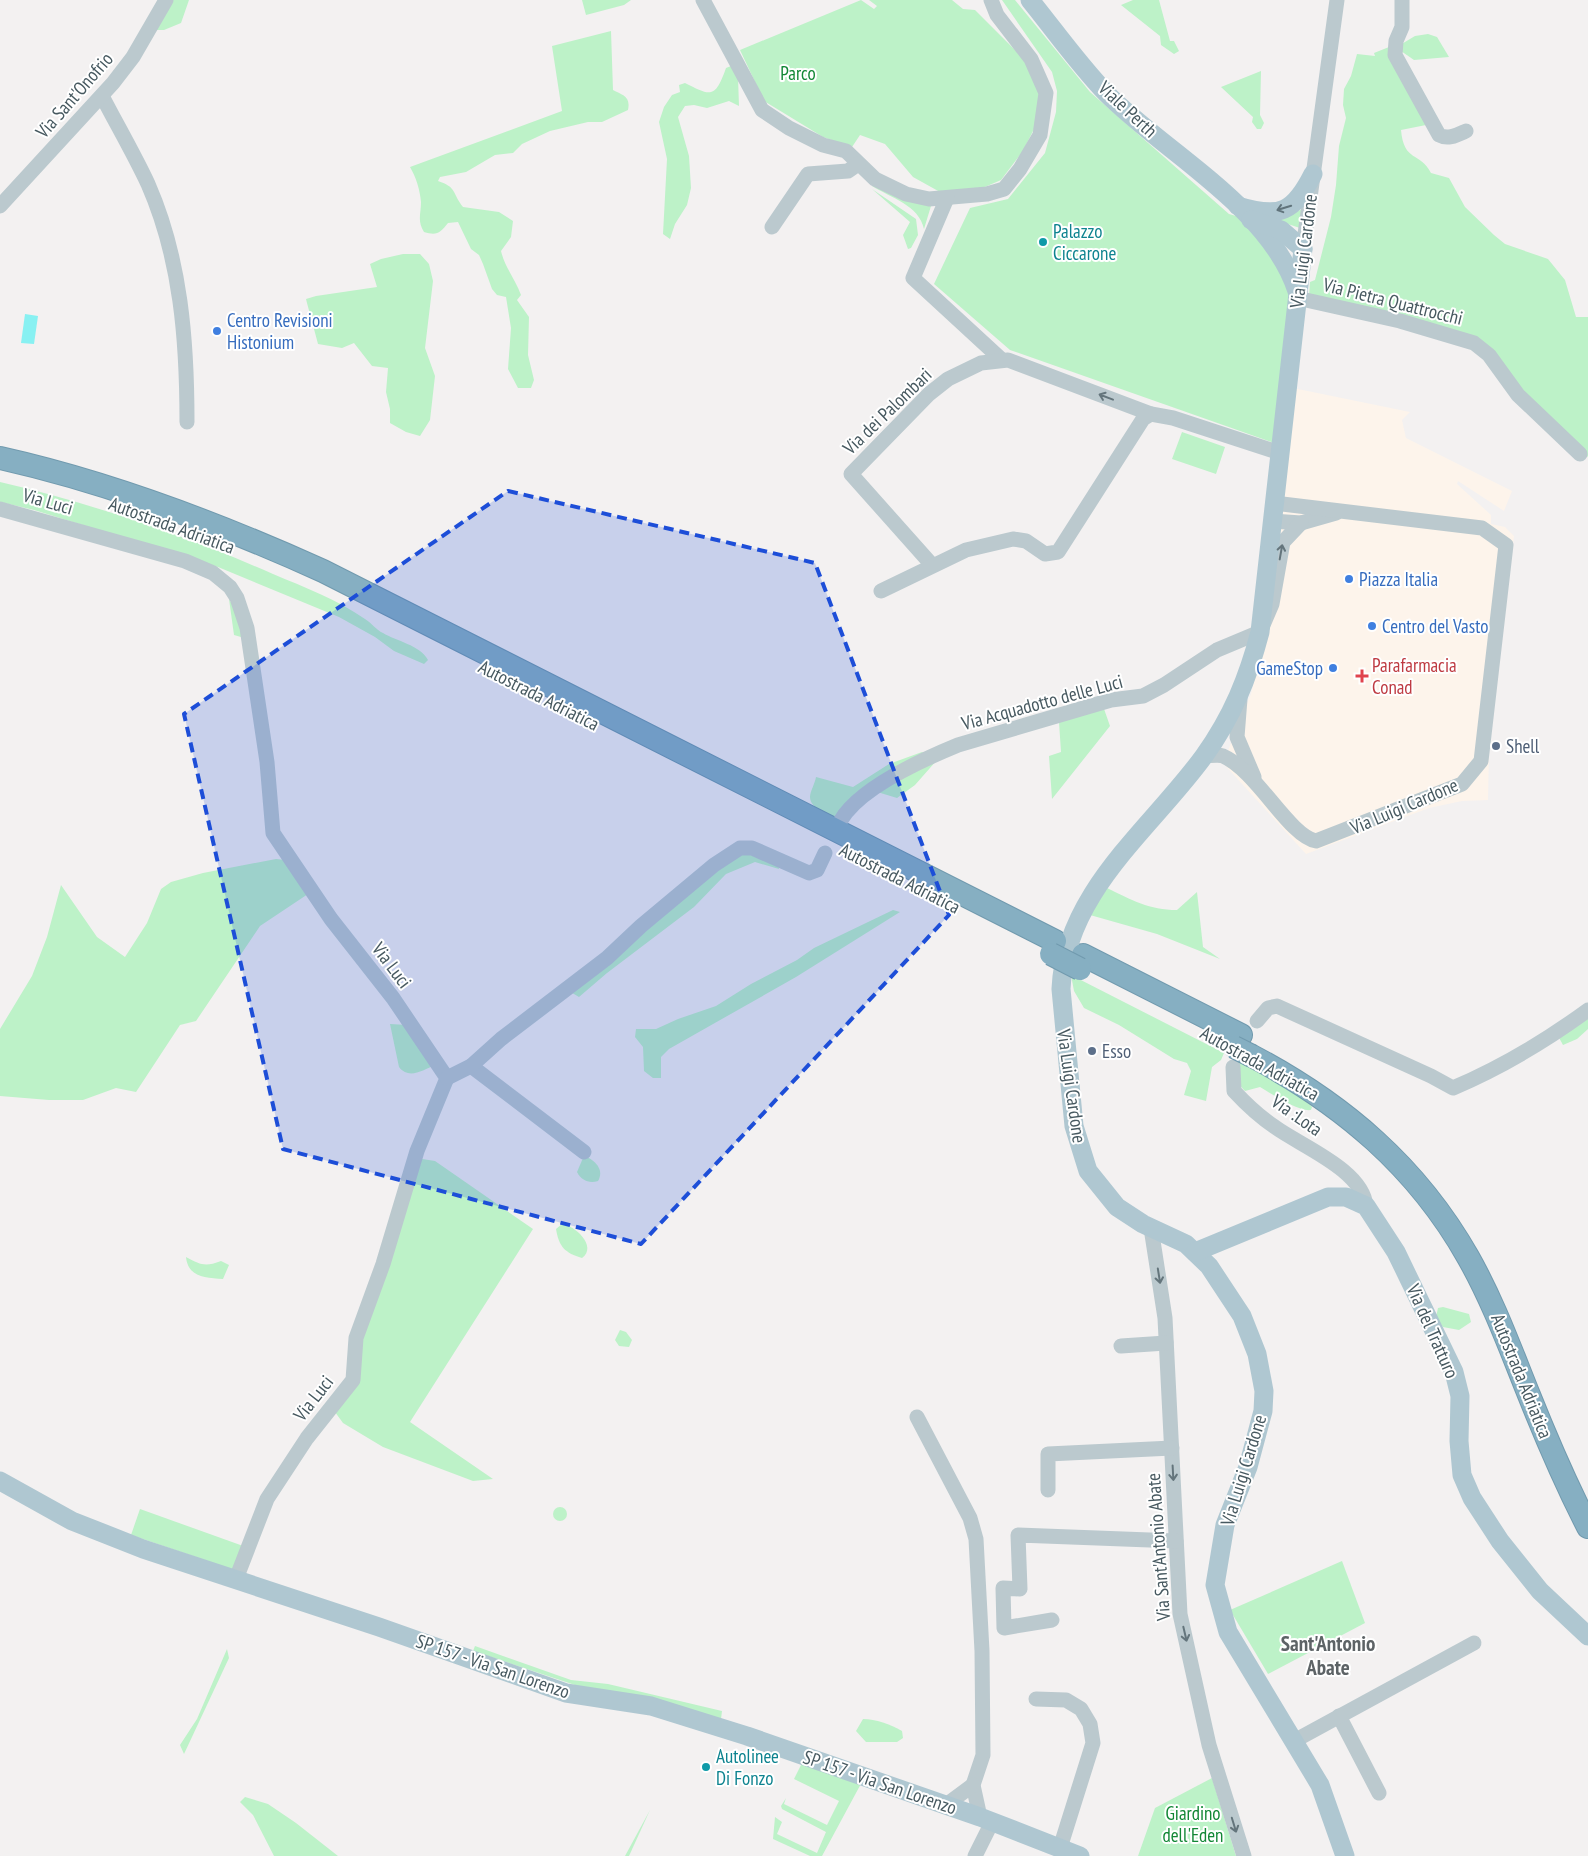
<svg xmlns="http://www.w3.org/2000/svg" width="1588" height="1856" font-family="'PT Sans Narrow',sans-serif">
<style>
.commercial{fill:#fdf4eb}
.green{fill:#bdf2c8}
.water{fill:#88f1f2}
.lines{fill:none;stroke-linecap:round;stroke-linejoin:round}
.highway-casing{stroke:#719aae;stroke-width:24}
.minor{stroke:#bbc9ce;stroke-width:15}
.major{stroke:#afc7d1;stroke-width:19}
.highway{stroke:#86afc2;stroke-width:22}
.highway-bridge-casing{stroke:#719aae;stroke-width:24;stroke-linecap:butt}
.highway-bridge{stroke:#86afc2;stroke-width:22}
.oneway{stroke:#61747c}
.oneway2{stroke:#64757c}
.marked{fill:#1d4ed8;fill-opacity:0.2;stroke:#1d4ed8;stroke-width:4;stroke-dasharray:10 6;stroke-linejoin:round}
.culture-dot{fill:#0f9aa8;stroke:#fff;stroke-width:2}
.shop-dot{fill:#3f7fe0;stroke:#fff;stroke-width:2}
.health-dot{fill:#e0444e;stroke:#fff;stroke-width:2}
.service-dot{fill:#5c6f8a;stroke:#fff;stroke-width:2}
.labels{text-anchor:middle;stroke-width:4;stroke-linejoin:round;paint-order:stroke}
.park-label{font-size:19px;fill:#128735;stroke:#fff}
.street-label{font-size:19px;fill:#475960;stroke:#fff}
.culture-label{font-size:19px;fill:#0d838f;stroke:#fff;text-anchor:start}
.shop-label{font-size:19px;fill:#366cbe;stroke:#fff;text-anchor:start}
.health-label{font-size:19px;fill:#be3a42;stroke:#fff;text-anchor:start}
.service-label{font-size:19px;fill:#4e5e75;stroke:#fff;text-anchor:start}
.quarter-label{font-size:21px;font-weight:bold;fill:#5d6366;stroke:#fff}
</style>
<rect width="100%" height="100%" fill="#f3f1f1"/>
<!-- commercial -->
<path class="commercial" d="M1293,388l117,24 -8,8 4,18 106,53 -8,20 -46,-30 -1,3 34,31v9l14,3 9,9 -25,216 -1,48 -26,1 -33,7 -123,46 -83,-91 28,-69 15,-61z"/>
<!-- green -->
<g class="green">
<path d="M172,0h17l-8,23 -17,7h-8z"/>
<path d="M582,0h49l-7,5 -38,10z"/>
<path d="M861,0l13,9 3,-3 -8,-6h83l11,9 12,1 53,53 12,30 -1,26 -16,32 -22,29 -23,10 -38,2 -27,-15 -28,-33 -25,-9 -8,12 -29,-10 -59,-36 -24,-51z"/>
<path d="M1002,0h13l75,92 139,122 21,6 45,65 -21,158 -264,-93 -76,-66 36,-76 38,-9 37,-46 11,-41 1,-21 -5,-19z"/>
<path d="M1133,0h26l11,41h4l5,10 -5,3 -13,-9 -1,-9 -39,-31z"/>
<path d="M611,31l2,59c9,5 18,6 15,20l-26,12h-14l-38,9 -28,13 -9,9 -18,2 -29,17 -26,5 -2,4c19,6 14,12 25,26l36,5 14,9 -2,16 -10,14c4,17 15,29 20,44l-4,5 12,17 -1,38 6,25 -3,8h-13l-10,-19 3,-41 -5,-31 -9,-2 -5,-6 -9,-25 -4,-9 -8,-6 -13,-27 -10,1c-8,10 -11,13 -24,9 -7,-11 -3,-18 -3,-30 -1,-12 -5,-25 -11,-35l152,-56 -10,-65z"/>
<path d="M1428,34l9,3 12,20 -35,3 -13,-9 -1,-6 15,-9z"/>
<path d="M1389,47l37,78 -25,5c3,33 19,21 30,43l18,5 16,29 29,28 11,9 43,15 17,21 11,37h12v140l-68,-65 -39,-48 -172,-47 1,-15 5,-2 16,-63 5,-32 3,-39 7,-28 -3,-13 1,-16 7,-13 6,-22 18,2 -1,-3z"/>
<path d="M731,66l7,11 1,29 -10,-5 -22,7 -13,-3 -9,1 -7,11 11,39 2,32 -4,17 -12,19 -5,15 -7,-5 4,-75 -8,-37 5,-15 8,-12 8,-3 -1,-7 6,-2c26,13 30,16 41,-15z"/>
<path d="M1261,71l-1,44 4,8 -3,6h-4l-5,-7 1,-5 -32,-30z"/>
<path d="M874,184l54,19 3,3 -7,23c-5,-24 -33,-31 -52,-43z"/>
<path d="M872,189l44,30 2,16 -7,13 -3,1 -5,-14 7,-13z"/>
<path d="M1302,209l-2,19 -31,-10 21,-3z"/>
<path d="M403,254h17l9,10 4,17 -8,67 10,28 -5,44 -10,16 -14,-4 -16,-9v-14l-4,-17 2,-24 -16,-2 -18,-23 -12,5 -24,-4 -11,-41 -1,-4 10,-3 61,-9 -7,-23 11,-5z"/>
<path d="M1182,432l43,15 -9,27 -44,-15z"/>
<path d="M0,482c94,22 184,53 273,92 31,13 65,26 92,45 7,4 11,11 18,14 13,8 37,12 45,27l-4,4 -30,-13 -19,-14 -36,-20 -121,-50 -184,-57 -34,-8z"/>
<path d="M229,599l15,25v9l-3,4 -7,-2z"/>
<path d="M1103,706l7,20 -58,73 -3,-43 12,-4 -2,-30z"/>
<path d="M922,752l15,8 -22,25 -18,13 -23,-7 -35,29c-9,-5 -29,-11 -29,-23 0,-5 5,-14 6,-20l37,10 36,-23z"/>
<path d="M740,852l38,11 1,6 -24,-7 -29,12 -32,33 -87,66 -28,24 -10,-6z"/>
<path d="M276,859l10,1 22,34 -48,32 -64,95 -16,4 -44,67 -20,-4 -33,12h-34l-49,-4v-67l32,-53 15,-39 14,-52 36,52 28,20 22,-34 14,-34 10,-7 32,-9z"/>
<path d="M1107,888c25,12 42,22 70,22l20,-18 6,55 17,12 -63,-25 -67,-19z"/>
<path d="M893,910l7,2 -104,65 -127,72 -8,8v21h-8l-9,-7 -1,-24 -8,-10 1,-8h20l22,-10 38,-13 35,-22 46,-24 17,-12z"/>
<path d="M1071,975l153,78 -3,7 -9,7 -6,34 -22,-6 7,-24 -4,-8 -13,-4 -55,-34 -35,-17 -10,-17z"/>
<path d="M1588,1012v17l-11,10 -14,6 -6,-11z"/>
<path d="M390,1024l17,1 28,40c-12,5 -26,15 -36,2z"/>
<path d="M1238,1061l68,38 6,8 -1,3c-12,2 -39,-16 -51,-23l-15,4c-9,-8 -11,-19 -7,-30z"/>
<path d="M587,1157c10,5 17,14 11,24 -9,3 -17,-1 -21,-9l6,-14z"/>
<path d="M416,1158l19,3 98,68 -123,193 83,57 -20,2 -90,-34 -40,-24 -8,-11z"/>
<path d="M562,1224c12,1 36,22 20,34 -17,-5 -23,-11 -26,-29z"/>
<path d="M186,1257c15,8 19,10 35,4l8,4 -6,14c-18,-1 -35,-2 -37,-22z"/>
<path d="M1443,1307l26,7 2,8 -12,8 -16,-3 -7,-10 2,-9z"/>
<path d="M620,1330l6,2 6,8 -3,7 -10,-1 -4,-6z"/>
<circle cx="560" cy="1514" r="7"/>
<path d="M140,1509l106,38 -12,23 -103,-35z"/>
<path d="M1342,1561l23,62 -97,51 -38,-64z"/>
<path d="M475,1646l96,34 37,4 114,27 -1,8 -143,-33 -105,-35z"/>
<path d="M227,1649l2,9 -45,96 -4,-9 17,-26z"/>
<path d="M863,1719c13,0 27,5 39,12l1,7 -6,4h-31l-10,-11z"/>
<path d="M804,1759l59,21 -41,76h-12l-37,-17 2,-22 7,5 -5,12 40,19 9,-21 -44,-23 -1,-3 5,-8 -2,6 43,21 12,-24 -45,-22z"/>
<path d="M1212,1778l24,78h-98l17,-48z"/>
<path d="M245,1797l23,7 28,19 42,33h-64l-21,-41 -13,-13z"/>
<path d="M650,1810l-21,46h-4z"/>
</g>
<!-- water -->
<path class="water" d="M25,314l13,2 -4,28 -13,-1z"/>
<g class="lines">
<!-- highway casing -->
<g class="highway-casing">
<g id="highway">
<path d="M0,458c112,25 219,66 323,113l732,370"/>
<path d="M1083,955l158,80"/>
<path d="M1252,1056c91,48 165,111 216,201 25,44 42,91 61,138 18,45 37,89 59,132"/>
</g>
</g>
<!-- minor -->
<g class="minor">
<path d="M703,0l59,110 27,18 34,17 23,6 29,28 31,15 23,5 58,-5 17,-5 16,-20 20,-34 6,-42 -15,-34 -34,-44 -6,-15"/>
<path d="M1402,0v27l-6,14 -1,14 44,80c9,5 18,0 27,-4"/>
<path d="M102,96c15,29 32,58 46,88 33,75 39,157 39,238"/>
<path d="M947,198l-34,80 89,82"/>
<path d="M0,206l113,-123 20,-26 33,-57"/>
<path d="M772,227l36,-53 40,-3 10,-7"/>
<path d="M1303,249l34,-249"/>
<path d="M1297,298l103,23 74,22 15,12 29,40 62,59"/>
<path d="M0,509l185,52 28,12 17,14 7,11 10,30 20,134 6,71 58,86 62,79 54,80 -30,73 -34,113 -27,74 -3,42 -46,58 -40,61 -31,80"/>
<path d="M1272,521l29,2 35,-10"/>
<path d="M932,565l-81,-91 78,-80 19,-15 33,-16 27,-3 143,54"/>
<path d="M881,591l85,-41 47,-11 13,2 19,13 13,-2 85,-133 8,-5 22,4 107,35"/>
<path d="M1240,699l-3,38 17,40"/>
<path d="M1204,756c5,0 14,-2 19,0 34,15 66,80 93,85l146,-57 19,-23 25,-216 -24,-17 -208,-25"/>
<path d="M841,820c19,-32 83,-61 117,-75l153,-45 32,-4 21,-11 53,-35 43,-18 12,-28 11,-62 18,-19"/>
<path d="M1257,1021l11,-13 9,-2 154,70 22,12c47,-20 94,-48 135,-78"/>
<path d="M471,1066l113,86"/>
<path d="M1233,1067l1,24c12,13 26,26 41,36 26,19 88,43 91,79"/>
<path d="M447,1078l24,-12 30,-27 106,-81 34,-32 73,-61 26,-17h12l57,25 8,-3 8,-17"/>
<path d="M1151,1228l14,90 15,296 29,131 35,111"/>
<path d="M1121,1346l45,-3"/>
<path d="M917,1417l53,101 6,21 6,112 1,104 -10,30 7,32"/>
<path d="M1048,1490v-36l124,-6"/>
<path d="M1052,1620l-48,8 -1,-40 17,1 -2,-54 158,6"/>
<path d="M1036,1699l30,1 15,9 9,15 3,19 -33,105"/>
<path d="M1339,1716l40,77"/>
<path d="M1294,1741l180,-98"/>
<path d="M946,1805l27,-20"/>
<path d="M975,1856l17,-34"/>
</g>
<!-- major -->
<g class="major">
<path d="M1030,0c25,31 49,65 77,94 59,59 163,114 190,197"/>
<path d="M1238,206c42,13 56,6 75,-32"/>
<path d="M1251,220l30,10 22,19"/>
<path d="M1303,249l-43,383c-12,46 -28,85 -56,124 -53,73 -139,136 -143,233l13,137 14,45 29,36 26,17 43,20 23,22 33,50 15,38 7,37 -1,20 -15,56 -23,58 -10,60 13,47 92,153 25,71"/>
<path d="M1195,1252l133,-55h18l20,9 30,46 58,120 6,24 -1,45 3,34 10,23 28,43 40,50 48,45"/>
<path d="M0,1481l72,40 71,28 236,78 187,66 85,13 96,30 233,81 100,39"/>
</g>
<!-- highway -->
<use href="#highway" class="highway"/>
<!-- highway-bridge casing -->
<g class="highway-bridge-casing">
<g id="highway-bridge">
<path d="M1051,954l29,15"/>
<path d="M1234,1047l18,9"/>
</g>
</g>
<!-- highway-bridge -->
<use href="#highway-bridge" class="highway-bridge"/>
</g>
<!-- one-way arrows -->
<defs><path id="oneway-shaft" d="M-6 0H5M1.5-3L5.5 0L1.5 3" fill="none" stroke-width="1.6" stroke-linecap="round" stroke-linejoin="round" transform="scale(1.25)"/></defs>
<use class="oneway" href="#oneway-shaft" transform="translate(1284 208) rotate(163)"/>
<g class="oneway2">
<use href="#oneway-shaft" transform="translate(1106 397) rotate(-159)"/>
<use href="#oneway-shaft" transform="translate(1281 552) rotate(-80)"/>
<use href="#oneway-shaft" transform="translate(1159 1276) rotate(81)"/>
<use href="#oneway-shaft" transform="translate(1173 1473) rotate(87)"/>
<use href="#oneway-shaft" transform="translate(1185 1634) rotate(77)"/>
<use href="#oneway-shaft" transform="translate(1234 1825) rotate(73)"/>
</g>
<!-- marked area -->
<path class="marked" d="M508,491l307,72 134,352 -308,329 -358,-95 -99,-435z"/>
<!-- markers -->
<g class="culture-dot">
<circle cx="1043" cy="242" r="5"/>
<circle cx="706" cy="1767" r="5"/>
</g>
<g class="shop-dot">
<circle cx="217" cy="331" r="5"/>
<circle cx="1349" cy="579" r="5"/>
<circle cx="1372" cy="626" r="5"/>
<circle cx="1333" cy="668" r="5"/>
</g>
<path class="health-dot" d="M1359.5 668.5h5v5h5v5h-5v5h-5v-5h-5v-5h5z"/>
<g class="service-dot">
<circle cx="1496" cy="746" r="5"/>
<circle cx="1092" cy="1051" r="5"/>
</g>
<g class="labels">
<!-- park labels -->
<g class="park-label">
<text x="798" y="80">Parco</text>
<text x="1193" y="1820">Giardino<tspan x="1193" dy="22">dell'Eden</tspan></text>
</g>
<!-- street labels -->
<g class="street-label">
<text transform="translate(74 95) rotate(-49)" y="7">Via Sant'Onofrio</text>
<text transform="translate(1128 109) rotate(43)" y="7">Viale Perth</text>
<text transform="translate(1303 251) rotate(-83)" y="7">Via Luigi Cardone</text>
<text transform="translate(1393 301) rotate(14)" y="7">Via Pietra Quattrocchi</text>
<text transform="translate(887 411) rotate(-44)" y="7">Via dei Palombari</text>
<text transform="translate(48 501) rotate(16)" y="7">Via Luci</text>
<text transform="translate(172 525) rotate(20)" y="7">Autostrada Adriatica</text>
<text transform="translate(539 695) rotate(27)" y="7">Autostrada Adriatica</text>
<text transform="translate(1042 702) rotate(-15)" y="7">Via Acquadotto delle Luci</text>
<text transform="translate(1404 806) rotate(-23)" y="7">Via Luigi Cardone</text>
<text transform="translate(900 878) rotate(27)" y="7">Autostrada Adriatica</text>
<text transform="translate(392 965) rotate(53)" y="7">Via Luci</text>
<text transform="translate(1260 1063) rotate(29)" y="7">Autostrada Adriatica</text>
<text transform="translate(1072 1086) rotate(82)" y="7">Via Luigi Cardone</text>
<text transform="translate(1297 1115) rotate(35)" y="7">Via :Lota</text>
<text transform="translate(1433 1331) rotate(66)" y="7">Via del Tratturo</text>
<text transform="translate(1522 1376) rotate(68)" y="7">Autostrada Adriatica</text>
<text transform="translate(313 1398) rotate(-52)" y="7">Via Luci</text>
<text transform="translate(1243 1470) rotate(-73)" y="7">Via Luigi Cardone</text>
<text transform="translate(1158 1547) rotate(-94)" y="7">Via Sant'Antonio Abate</text>
<text transform="translate(493 1666) rotate(19)" y="7">SP 157 - Via San Lorenzo</text>
<text transform="translate(880 1782) rotate(19)" y="7">SP 157 - Via San Lorenzo</text>
</g>
<!-- culture labels -->
<g class="culture-label">
<text x="1053" y="238">Palazzo<tspan x="1053" dy="22">Ciccarone</tspan></text>
<text x="716" y="1763">Autolinee<tspan x="716" dy="22">Di Fonzo</tspan></text>
</g>
<!-- shop labels -->
<g class="shop-label">
<text x="227" y="327">Centro Revisioni<tspan x="227" dy="22">Histonium</tspan></text>
<text x="1359" y="586">Piazza Italia</text>
<text x="1382" y="633">Centro del Vasto</text>
<text x="1323" y="675" text-anchor="end">GameStop</text>
</g>
<!-- health labels -->
<g class="health-label">
<text x="1372" y="672">Parafarmacia<tspan x="1372" dy="22">Conad</tspan></text>
</g>
<!-- service labels -->
<g class="service-label">
<text x="1506" y="753">Shell</text>
<text x="1102" y="1058">Esso</text>
</g>
<!-- quarter labels -->
<g class="quarter-label">
<text x="1328" y="1651">Sant'Antonio<tspan x="1328" dy="24">Abate</tspan></text>
</g>
</g>
</svg>
